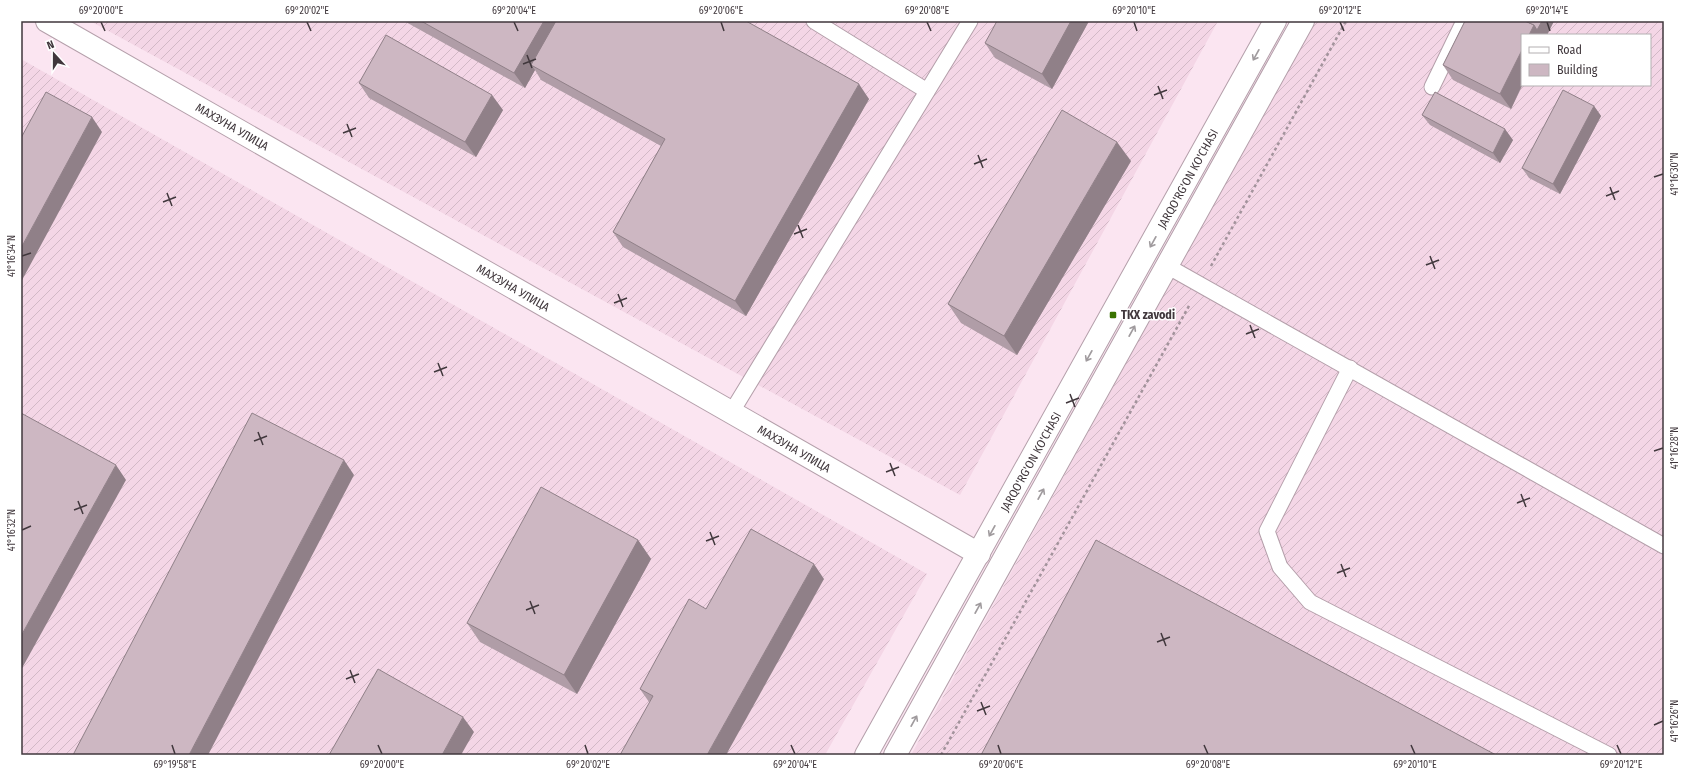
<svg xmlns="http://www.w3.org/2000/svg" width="1685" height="776" font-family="'Fira Sans Condensed',sans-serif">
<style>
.industrial{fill:url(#industrial-furrows);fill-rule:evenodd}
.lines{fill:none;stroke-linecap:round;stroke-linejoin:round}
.lane-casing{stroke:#b49faa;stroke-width:17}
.street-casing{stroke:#b49faa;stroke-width:24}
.secondary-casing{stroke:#b49faa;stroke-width:24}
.path{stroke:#a3939c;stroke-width:2.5;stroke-dasharray:3 3;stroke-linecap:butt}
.lane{stroke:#fff;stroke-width:15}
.street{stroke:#fff;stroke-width:22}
.secondary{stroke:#fff;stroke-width:22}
.wall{fill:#b09da7}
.shaded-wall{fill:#908088}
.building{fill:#cdb7c2;stroke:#908088}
.oneway{stroke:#a09b9e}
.ticks{fill:none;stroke:#40373c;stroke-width:1.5}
.poi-dot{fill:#3a7301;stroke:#fff;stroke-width:1.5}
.labels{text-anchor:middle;stroke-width:3;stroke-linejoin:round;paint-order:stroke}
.street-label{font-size:12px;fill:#40373c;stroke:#fff}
.poi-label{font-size:12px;font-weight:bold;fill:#40373c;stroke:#fff;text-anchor:start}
.neatline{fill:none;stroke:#40373c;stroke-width:1.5}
.ticks-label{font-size:10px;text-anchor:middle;fill:#40373c}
</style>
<defs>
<pattern id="industrial-furrows" width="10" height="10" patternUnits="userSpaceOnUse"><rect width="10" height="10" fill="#f4d6e6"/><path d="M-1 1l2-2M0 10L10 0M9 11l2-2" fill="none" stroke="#d2b8c6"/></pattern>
</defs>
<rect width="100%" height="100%" fill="#fbe5f1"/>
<!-- industrial -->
<g class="industrial">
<path d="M90,21h1128l-258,474z"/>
<path d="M1314,21h350v734h-753zM1522,35h128v50h-128z"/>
<path d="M21,59l906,515 -102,181h-804z"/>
</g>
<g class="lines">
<!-- lane casing -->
<g class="lane-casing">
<g id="lane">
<path d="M814,21l113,70"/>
<path d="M1432,87l32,-66"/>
<path d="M1167,266l497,280"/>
<path d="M1350,368l-83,163 13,36 30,35 299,153"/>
<path d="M731,413l239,-392"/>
</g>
</g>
<!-- street casing -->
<g class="street-casing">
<path id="street" d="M47,21l932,533"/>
</g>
<!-- secondary casing -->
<g class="secondary-casing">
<g id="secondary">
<path d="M866,755l409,-734"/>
<path d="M895,755l408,-734"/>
</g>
</g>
<!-- path -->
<g class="path">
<path d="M1211,266l135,-245"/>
<path d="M941,755l249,-451"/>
</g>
<!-- lane -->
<use href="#lane" class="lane"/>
<!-- street -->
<use href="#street" class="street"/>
<!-- secondary -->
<use href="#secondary" class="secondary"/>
</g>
<!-- wall -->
<g class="wall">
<path d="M404,21h342l123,78 -123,217 -123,-69 -10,-15 48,-86 -120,-66 -6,-10 -10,18z"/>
<path d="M1089,21l-37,68 -57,-31 -10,-15z"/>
<path d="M1465,21h89l-43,88 -58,-29 -10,-15z"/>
<path d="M359,83l144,27 -27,47 -107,-59z"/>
<path d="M1594,106l7,10 -41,78 -31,-16 -7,-10z"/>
<path d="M1422,115l91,25 -13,23 -70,-38z"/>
<path d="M1131,161l-114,194 -56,-32 -13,-19z"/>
<path d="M638,540l13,19 -74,135 -97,-52 -13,-19z"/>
<path d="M824,579l-175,123 -9,-13 66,-80z"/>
</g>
<!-- shaded-wall -->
<g class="shaded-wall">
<path d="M544,21h19l-32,44 4,5 -10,18 -11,-15z"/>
<path d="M1071,21h18l-37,68 -10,-15z"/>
<path d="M1542,21h12l-7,14h-18l5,-10z"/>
<path d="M1522,50v35l-11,24 -11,-15z"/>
<path d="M859,84l10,15 -123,217 -11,-15z"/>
<path d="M492,95l11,15 -27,47 -11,-15z"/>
<path d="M1594,106l7,10 -41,78 -7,-10z"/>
<path d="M92,117l10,15 -81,150v-34z"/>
<path d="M1505,129l8,11 -13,23 -7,-10z"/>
<path d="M1117,142l14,19 -114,194 -13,-19z"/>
<path d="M344,460l10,15 -146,280h-19z"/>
<path d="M116,465l10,15 -105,190v-34z"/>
<path d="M638,540l13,19 -74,135 -13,-19z"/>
<path d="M814,564l10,15 -98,176h-19z"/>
<path d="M463,717l11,15 -13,23h-19z"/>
</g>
<!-- building -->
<g class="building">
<path d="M421,21h123l-30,52z"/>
<path d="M556,21h190l113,63 -124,217 -122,-69 52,-93 -134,-74z"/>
<path d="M997,21h74l-29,53 -57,-31z"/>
<path d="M1465,21h60l9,4 -5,10h-7v15l-22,44 -57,-29z"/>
<path d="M1525,21h17l-5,9 -3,-5z"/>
<path d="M386,35l106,60 -27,47 -106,-59z"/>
<path d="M1563,90l31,16 -41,78 -31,-16z"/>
<path d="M46,92l46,25 -71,131v-110z"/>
<path d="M1435,92l70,37 -12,24 -71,-38z"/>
<path d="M1062,110l55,32 -113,194 -56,-32z"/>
<path d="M21,413l95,52 -95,171z"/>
<path d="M252,413l92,47 -155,295h-116z"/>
<path d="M541,487l97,53 -74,135 -97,-52z"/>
<path d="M751,529l63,35 -107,191h-87l33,-59 -13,-7 49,-90 17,10z"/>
<path d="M1096,540l400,215h-515z"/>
<path d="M378,669l85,48 -21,38h-113z"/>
</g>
<!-- one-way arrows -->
<defs><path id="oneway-shaft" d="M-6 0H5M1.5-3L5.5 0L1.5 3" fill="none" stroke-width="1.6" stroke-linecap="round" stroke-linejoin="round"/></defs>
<g class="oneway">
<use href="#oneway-shaft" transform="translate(1256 55) rotate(119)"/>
<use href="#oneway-shaft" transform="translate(1153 242) rotate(119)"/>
<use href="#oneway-shaft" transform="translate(1132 331) rotate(-61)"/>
<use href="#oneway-shaft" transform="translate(1089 356) rotate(119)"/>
<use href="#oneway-shaft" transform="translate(1041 494) rotate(-61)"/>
<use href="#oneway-shaft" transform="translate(992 531) rotate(119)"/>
<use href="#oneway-shaft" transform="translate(978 608) rotate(-61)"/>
<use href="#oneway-shaft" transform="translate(914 721) rotate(-61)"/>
</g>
<!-- ticks -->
<path class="ticks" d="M101,22l4,9M307,22l4,9M514,22l4,9M721,22l3,9M927,22l4,9M1134,22l3,9M1340,22l4,9M1547,22l3,9M527,55l5,13M523,64l13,-5M1158,86l5,13M1154,95l13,-5M347,124l5,13M343,133l13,-5M978,155l5,13M974,164l13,-5M1654,177l9,-3M1610,187l5,13M167,193l5,13M1606,196l13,-5M163,202l13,-5M798,225l5,13M794,234l13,-5M22,256l9,-3M1430,256l5,13M1426,265l13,-5M618,294l5,13M614,303l13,-5M1250,325l5,13M1246,334l13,-5M438,363l5,13M434,372l13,-5M1070,394l5,13M1066,403l13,-5M258,432l5,13M254,441l13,-5M1654,451l9,-3M890,463l5,13M886,472l13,-5M1521,494l5,13M78,501l5,13M1517,503l13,-5M74,510l13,-5M22,530l9,-4M710,532l5,13M706,541l13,-5M1341,564l5,13M1337,573l13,-5M530,601l5,13M526,610l13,-5M1161,633l5,13M1157,642l13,-5M350,670l5,13M346,679l13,-5M981,702l5,13M977,711l13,-5M1654,725l9,-4M172,745l3,9M378,745l4,9M585,745l3,9M791,745l4,9M998,745l3,9M1204,745l4,9M1411,745l4,9M1617,745l4,9"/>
<!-- markers -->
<rect class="poi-dot" x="1109" y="311" width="8" height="8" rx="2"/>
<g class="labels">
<!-- street labels -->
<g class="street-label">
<text transform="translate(232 127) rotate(30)" y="4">МАХЗУНА УЛИЦА</text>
<text transform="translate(1188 179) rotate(-61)" y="4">JARQO'RG'ON KO'CHASI</text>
<text transform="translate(513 288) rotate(30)" y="4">МАХЗУНА УЛИЦА</text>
<text transform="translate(794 449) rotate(30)" y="4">МАХЗУНА УЛИЦА</text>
<text transform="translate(1031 462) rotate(-61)" y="4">JARQO'RG'ON KO'CHASI</text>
</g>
<!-- poi labels -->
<g class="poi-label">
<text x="1121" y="319">TKX zavodi</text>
</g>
</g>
<!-- border -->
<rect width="1685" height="776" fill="none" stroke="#ffffff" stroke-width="44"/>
<!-- legend -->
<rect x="1521" y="34" width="130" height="52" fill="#ffffff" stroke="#b3afb1"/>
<rect x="1529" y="47" width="20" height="6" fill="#ffffff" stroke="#b3afb1"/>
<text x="1557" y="54" font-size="12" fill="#40373c">Road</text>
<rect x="1529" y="64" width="20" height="12" fill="#cdb7c2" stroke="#b3afb1"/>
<text x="1557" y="74" font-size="12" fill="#40373c">Building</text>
<!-- north arrow -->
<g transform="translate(54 54) rotate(339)" stroke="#ffffff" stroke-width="3" paint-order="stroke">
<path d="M0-3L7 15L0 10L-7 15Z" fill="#40373c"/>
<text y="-6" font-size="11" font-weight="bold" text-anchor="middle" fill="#40373c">N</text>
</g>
<rect x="22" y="22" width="1641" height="732" class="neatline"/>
<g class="ticks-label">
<text x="101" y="14">69°20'00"E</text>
<text x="307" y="14">69°20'02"E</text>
<text x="514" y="14">69°20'04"E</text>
<text x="721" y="14">69°20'06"E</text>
<text x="927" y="14">69°20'08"E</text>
<text x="1134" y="14">69°20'10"E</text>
<text x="1340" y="14">69°20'12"E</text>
<text x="1547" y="14">69°20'14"E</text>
<text transform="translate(1674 174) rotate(-90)" y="4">41°16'30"N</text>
<text transform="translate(11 256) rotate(-90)" y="4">41°16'34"N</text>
<text transform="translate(1674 448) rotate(-90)" y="4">41°16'28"N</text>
<text transform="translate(11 530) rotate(-90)" y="4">41°16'32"N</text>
<text transform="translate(1674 721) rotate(-90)" y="4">41°16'26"N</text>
<text x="175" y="768">69°19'58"E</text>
<text x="382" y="768">69°20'00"E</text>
<text x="588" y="768">69°20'02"E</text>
<text x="795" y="768">69°20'04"E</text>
<text x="1001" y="768">69°20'06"E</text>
<text x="1208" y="768">69°20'08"E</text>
<text x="1415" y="768">69°20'10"E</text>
<text x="1621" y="768">69°20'12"E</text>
</g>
</svg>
